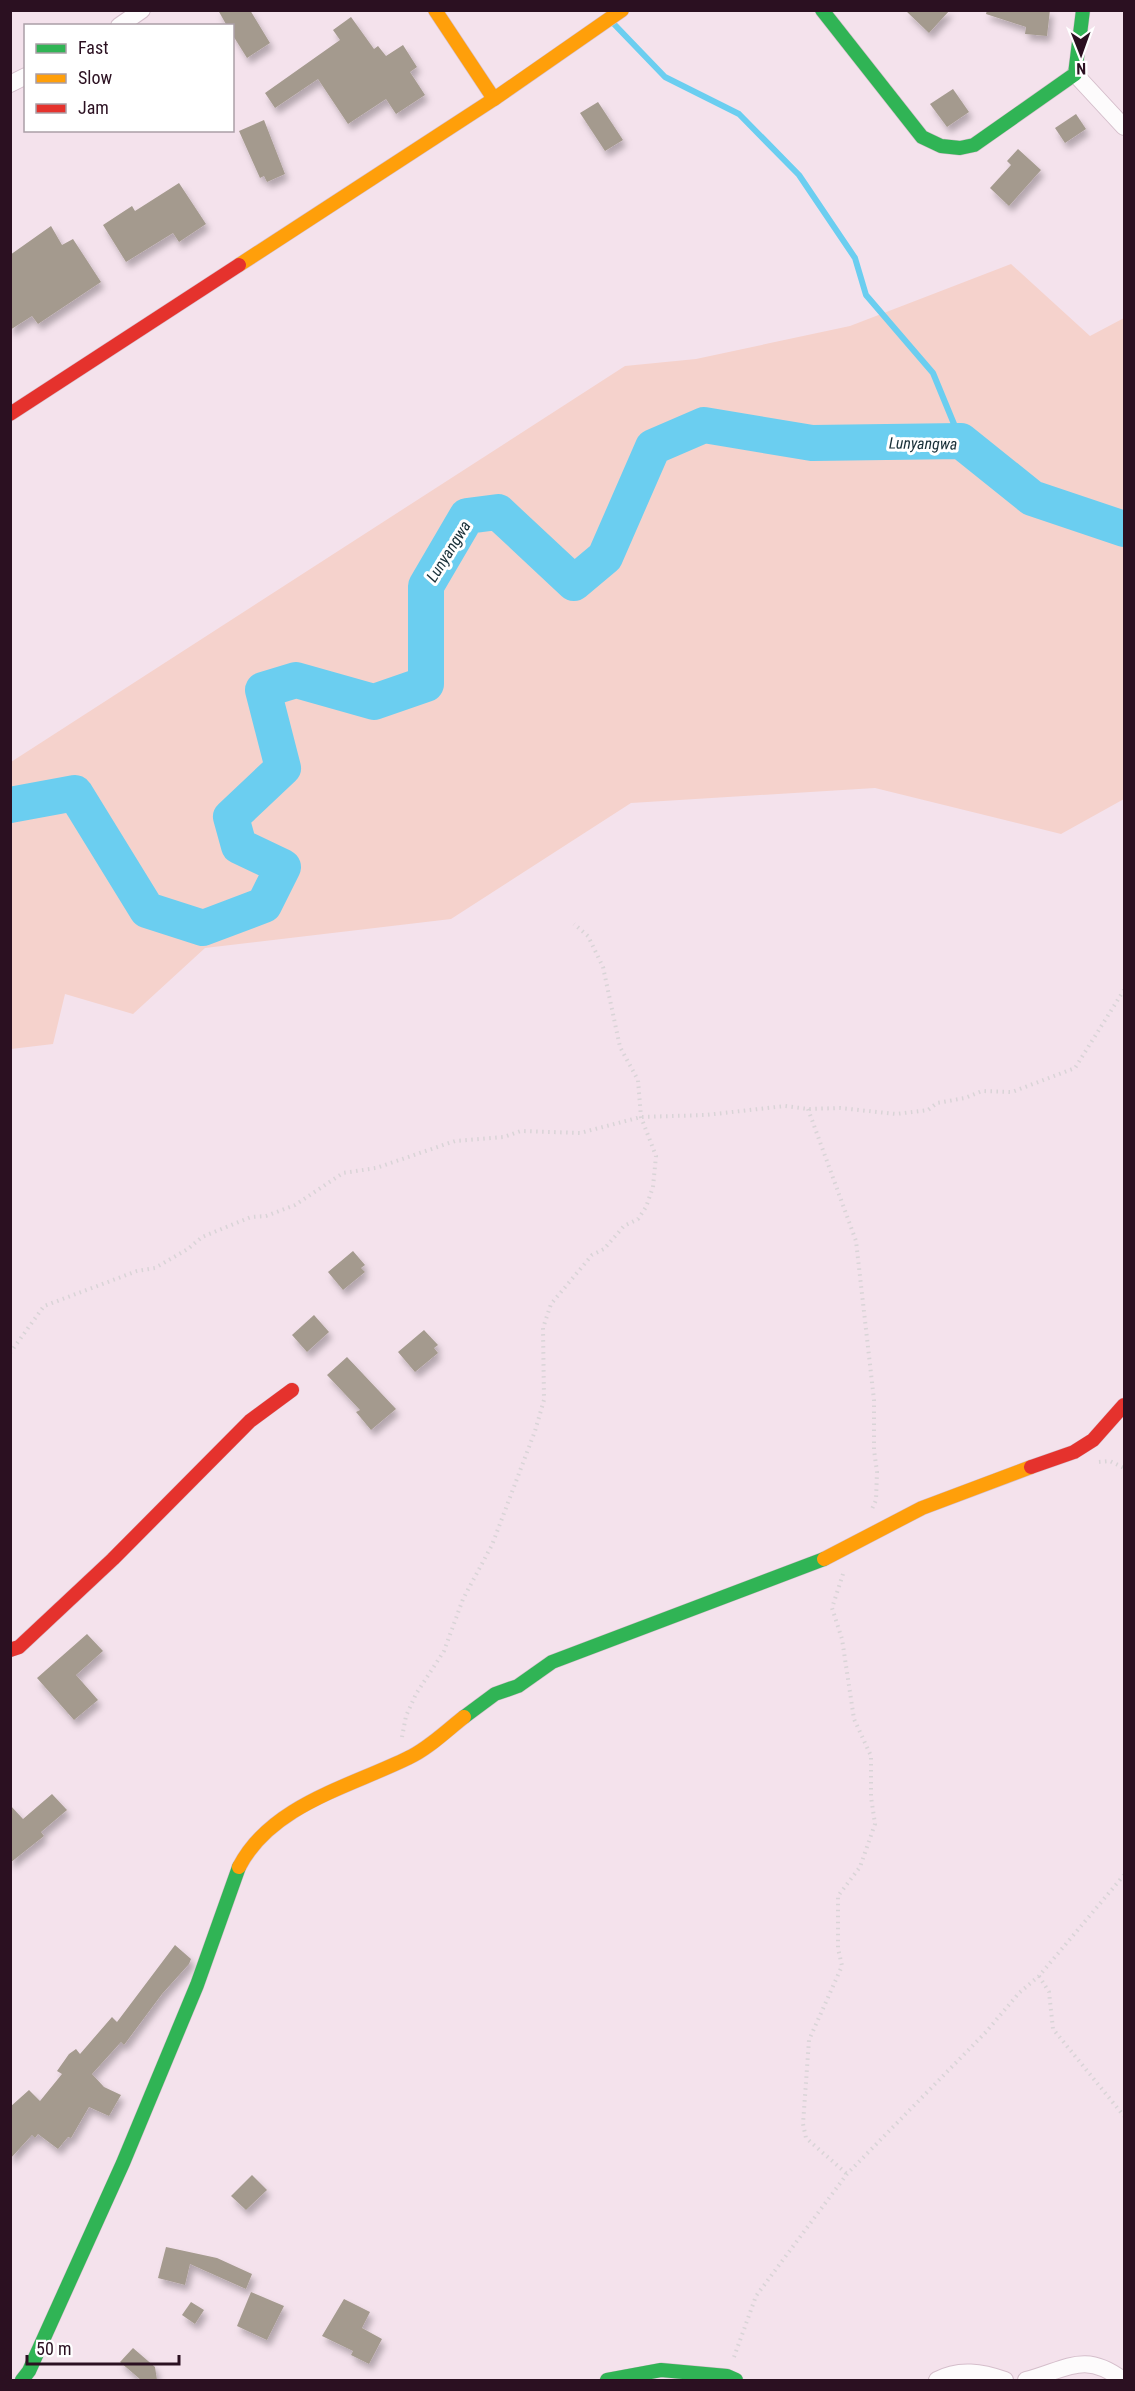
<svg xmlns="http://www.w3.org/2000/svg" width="1135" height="2391" font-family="'Roboto Condensed',sans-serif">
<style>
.green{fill:#f5d2cc}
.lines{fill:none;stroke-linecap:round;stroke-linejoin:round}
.stream{stroke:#6bcef0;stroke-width:6}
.river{stroke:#6bcef0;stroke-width:36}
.building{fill:#a49a8e;filter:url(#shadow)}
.street-casing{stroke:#d5becb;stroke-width:18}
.fast-casing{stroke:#d5becb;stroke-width:15}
.slow-casing{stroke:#d5becb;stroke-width:15}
.jam-casing{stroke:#d5becb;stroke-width:15}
.path{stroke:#d9d4d7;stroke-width:4;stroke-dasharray:1.5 4.5;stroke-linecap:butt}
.street{stroke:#fdfbfc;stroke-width:16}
.fast{stroke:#30b455;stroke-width:14}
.slow{stroke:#ff9f0a;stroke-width:14}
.jam{stroke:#e5322d;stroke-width:14}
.labels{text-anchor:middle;stroke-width:6;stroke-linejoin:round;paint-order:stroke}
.water-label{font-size:16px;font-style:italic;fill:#193038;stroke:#fff}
</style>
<defs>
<filter id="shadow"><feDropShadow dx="3.5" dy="6" stdDeviation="3" flood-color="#0004"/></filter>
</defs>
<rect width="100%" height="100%" fill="#f4e2ec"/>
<!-- green -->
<path class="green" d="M1011,264l79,72 34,-18v481l-63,35 -186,-46 -244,15 -180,116 -246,29 -72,66 -68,-20 -12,50 -42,5v-287l614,-396 71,-7 154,-33z"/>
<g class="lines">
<!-- stream -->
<path class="stream" d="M613,23l52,54 74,37 60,61 56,83 11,37 67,78 28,68"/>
<!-- river -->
<path class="river" d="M10,805l65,-12 72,117 56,18 61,-23 19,-38 -44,-21 -8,-29 52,-49 -20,-78 33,-10 78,22 52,-18v-98l41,-70 31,-4 76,71 31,-26 48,-110 51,-22 108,18 149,-2 71,57 92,31"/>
</g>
<!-- building -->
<g class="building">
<path d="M218,10h32l20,33 -23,15 -15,-24v-8h-5z"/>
<path d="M905,10h45l-21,23z"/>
<path d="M987,10h63l-3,26 -22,-2 1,-7 -40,-13z"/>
<path d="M351,17l23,32 4,-3 8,10 17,-11 14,22 -7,5 15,23 -29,19 -10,-15 -38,25 -30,-45 -43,29 -10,-15 75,-53 -7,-10z"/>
<path d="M953,89l16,23 -22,15 -17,-23z"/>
<path d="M598,102l25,38 -18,11 -25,-38z"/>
<path d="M1076,114l10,15 -21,14 -10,-15z"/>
<path d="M264,120l21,54 -18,8 -3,-6 -4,2 -21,-47z"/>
<path d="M1018,149l23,21 -32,36 -19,-18 21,-23 -4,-4z"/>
<path d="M179,183l27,41 -27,18 -6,-9 -47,29 -23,-37 29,-19 3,5z"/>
<path d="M51,226l11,19 11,-6 28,43 -63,42 -6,-8 -22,14v-75z"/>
<path d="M353,1251l12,14 -4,3 4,4 -22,18 -15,-18z"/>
<path d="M314,1315l15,17 -22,20 -15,-17z"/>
<path d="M424,1330l14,15 -4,3 4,5 -23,19 -17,-20z"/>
<path d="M347,1357l49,52 -25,21 -15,-18 4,-2 -33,-35z"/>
<path d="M87,1634l16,17 -27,24 22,25 -24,20 -37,-42z"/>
<path d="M52,1794l15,16 -26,22 3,4 -34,27v-58l13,14z"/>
<path d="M175,1945l16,14 -2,5 -27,30 -38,51 -3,-3 -29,32 12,13 17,8 -12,21 -20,-9 -18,31 -3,-1 -10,12 -20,-15 -3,4 -3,-3 -22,24v-52l19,-17 11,11 22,-27 -5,-3 12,-17 7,-5 4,5 32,-37 5,5z"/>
<path d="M252,2175l15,15 -21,20 -15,-14z"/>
<path d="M166,2247l51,11 35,16 -6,15 -56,-25 -5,21 -27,-7z"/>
<path d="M251,2292l33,14 -17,34 -30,-14z"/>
<path d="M344,2299l26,13 -8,16 20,11 -13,25 -18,-9 2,-4 -31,-15z"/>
<path d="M191,2302l13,8 -9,14 -13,-9z"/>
<path d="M133,2348l22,19 2,13h-16l-21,-18z"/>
</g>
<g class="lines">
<!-- street casing -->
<g class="street-casing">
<g id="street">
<path d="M119,26l23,-16"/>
<path d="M1075,74l49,53"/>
<path d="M10,84l16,-8"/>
<path d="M937,2380c22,-12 45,-8 68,0"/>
<path d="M1026,2380c40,-10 58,-30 97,0"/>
</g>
</g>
<!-- fast casing -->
<g class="fast-casing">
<g id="fast">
<path d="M822,10l100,127 19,9 19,2 14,-3 101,-71 8,-64"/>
<path d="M464,1717l31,-23 23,-8 34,-24 272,-103"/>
<path d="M22,2380l7,-9 94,-208 74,-178 42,-118"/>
<path d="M607,2380l54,-10 66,6 9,4"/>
</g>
</g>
<!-- slow casing -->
<g class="slow-casing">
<g id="slow">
<path d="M435,10l59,89"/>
<path d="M239,265l255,-166 128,-89"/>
<path d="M824,1559l98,-51 109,-41"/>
<path d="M239,1867c32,-62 110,-80 169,-109 20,-9 38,-27 56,-41"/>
</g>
</g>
<!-- jam casing -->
<g class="jam-casing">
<g id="jam">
<path d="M10,414l229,-149"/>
<path d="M1031,1467l43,-15 19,-12 31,-35"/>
<path d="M10,1650l9,-3 94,-88 137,-138 42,-31"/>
</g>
</g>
<!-- path -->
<g class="path">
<path d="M808,1109l48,132 18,159v50l3,22 -1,28 -4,9"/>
<path d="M10,1353l34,-47 93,-35 18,-3 33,-19 14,-12 49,-20 15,-1 29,-11 48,-32 33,-5 79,-27 49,-4 17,-6 59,2 61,-16 65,-2 79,-9 23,3 32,-1 56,6 32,-4 9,-7 28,-5 17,-7 30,1 63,-24 49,-78"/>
<path d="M1099,1462l11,-1 14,7"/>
<path d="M843,1574l-11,34 10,31 12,80 17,37v41l4,27 -15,43 -22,29v52l4,18 -33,74 -6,84 3,14 41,36"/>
<path d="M402,1737l4,-21 10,-22 28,-43 19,-52 29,-54 43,-114 9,-31 -1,-72 8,-24 41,-49 12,-6 20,-23 14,-7 8,-12 7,-20 3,-31 -15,-39 -3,-37 -18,-33 -17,-80 -15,-31 -14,-12"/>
<path d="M1039,1976l10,16 4,37 71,87"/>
<path d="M734,2357l22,-61 91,-122 138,-141 34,-40 20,-17 85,-101"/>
</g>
<!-- street -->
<use href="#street" class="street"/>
<!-- fast -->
<use href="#fast" class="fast"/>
<!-- slow -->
<use href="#slow" class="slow"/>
<!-- jam -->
<use href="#jam" class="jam"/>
</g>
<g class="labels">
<!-- water labels -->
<g class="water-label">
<text transform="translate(923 443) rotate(1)" y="6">Lunyangwa</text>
<text transform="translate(448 551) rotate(-58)" y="6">Lunyangwa</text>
</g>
</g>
<!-- border -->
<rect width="1135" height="2391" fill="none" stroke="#2b1021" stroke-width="24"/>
<!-- legend -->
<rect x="24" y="24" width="210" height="108" fill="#ffffff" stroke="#aa9fa6" stroke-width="1.5"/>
<rect x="36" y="44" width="30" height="9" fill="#30b455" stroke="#aa9fa6" stroke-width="1.5"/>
<text x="78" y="54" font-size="18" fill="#2b1021">Fast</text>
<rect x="36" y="74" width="30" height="9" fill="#ff9f0a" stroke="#aa9fa6" stroke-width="1.5"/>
<text x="78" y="84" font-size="18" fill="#2b1021">Slow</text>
<rect x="36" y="104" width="30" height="9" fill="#e5322d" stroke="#aa9fa6" stroke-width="1.5"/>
<text x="78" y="114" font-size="18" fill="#2b1021">Jam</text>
<!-- north arrow -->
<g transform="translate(1081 54) rotate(179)" stroke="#ffffff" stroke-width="4.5" paint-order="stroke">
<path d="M0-4.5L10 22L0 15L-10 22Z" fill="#2b1021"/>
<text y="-9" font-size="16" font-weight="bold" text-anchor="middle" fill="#2b1021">N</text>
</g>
<!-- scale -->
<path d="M27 2355v9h152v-9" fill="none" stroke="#2b1021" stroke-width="3"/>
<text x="36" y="2355" font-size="18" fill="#2b1021" stroke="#ffffff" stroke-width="4.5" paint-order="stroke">50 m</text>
</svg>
